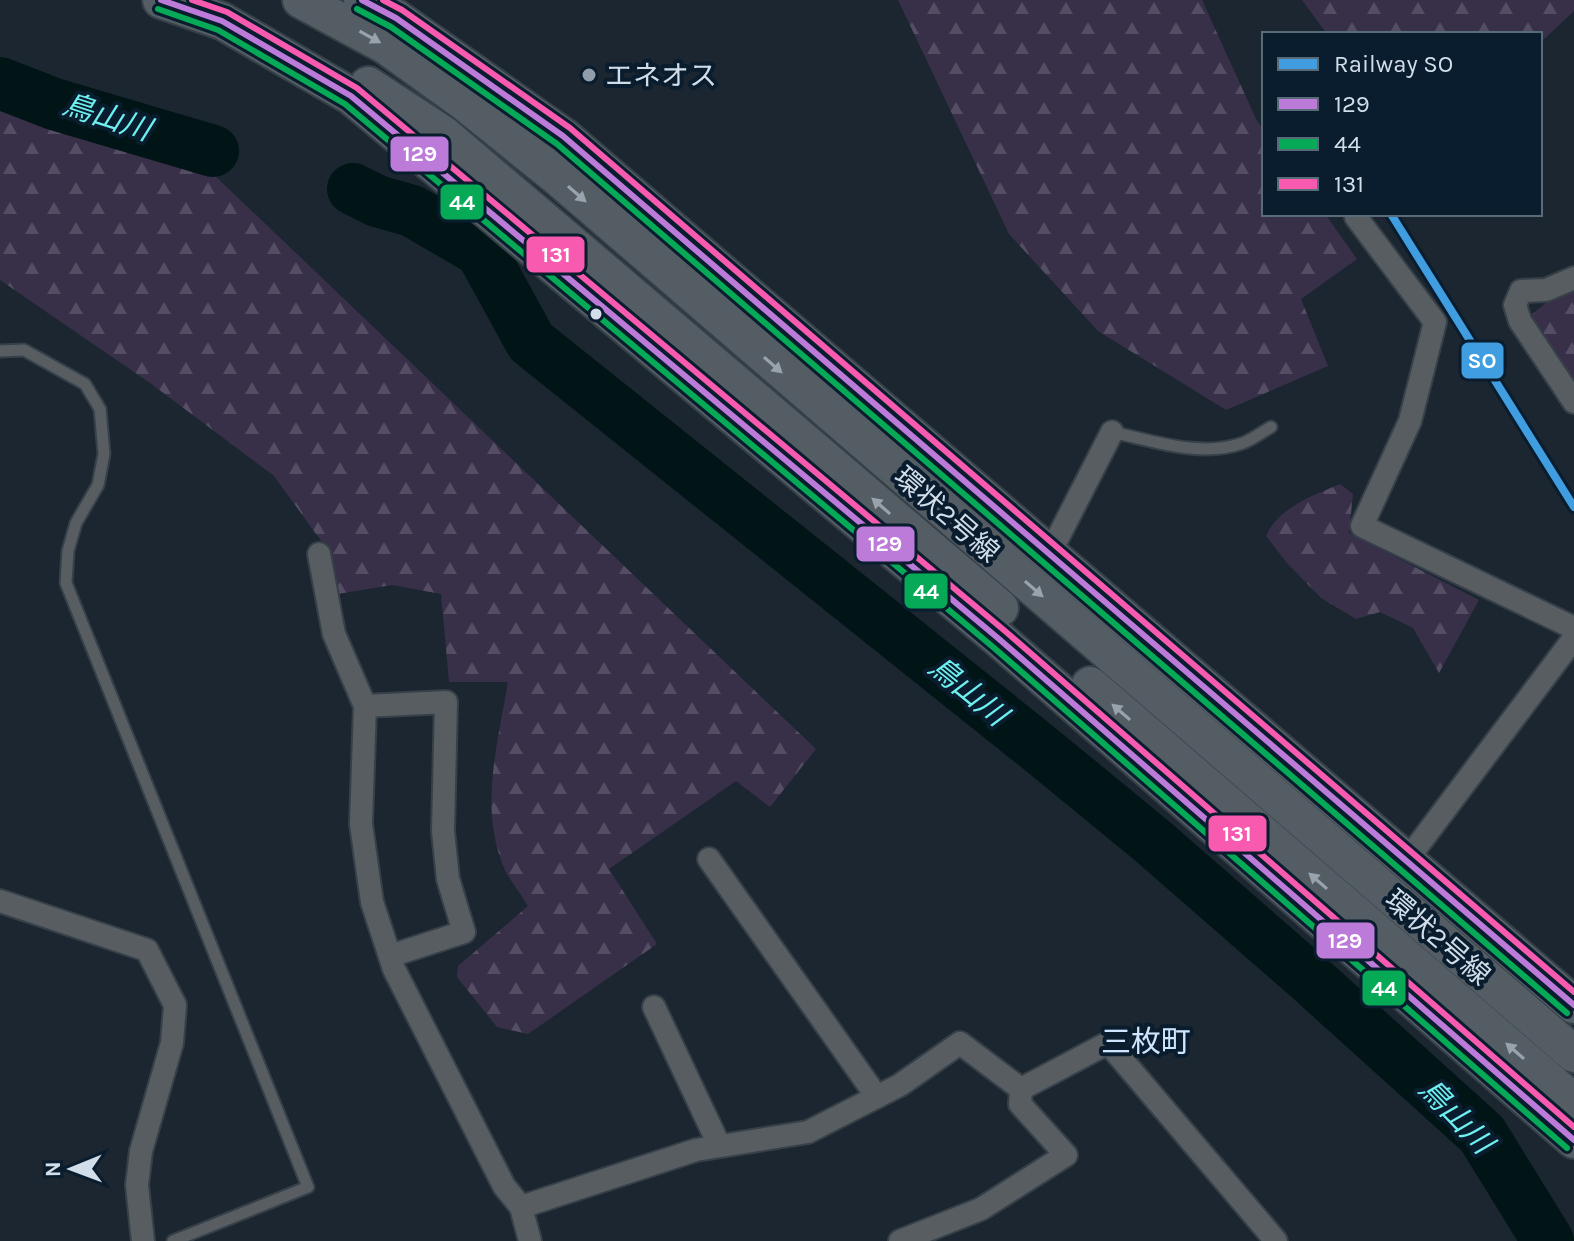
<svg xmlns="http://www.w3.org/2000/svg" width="1574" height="1241" font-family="Karla,'Noto Sans JP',sans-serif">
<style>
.forest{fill:url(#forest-firs)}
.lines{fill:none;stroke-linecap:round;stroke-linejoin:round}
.river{stroke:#021516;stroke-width:52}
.service-casing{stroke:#364049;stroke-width:15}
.minor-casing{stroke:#364049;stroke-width:26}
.primary-casing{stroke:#364049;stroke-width:40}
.service{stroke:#575d61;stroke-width:11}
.minor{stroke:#575d61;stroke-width:22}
.primary{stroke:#555d64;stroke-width:36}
.bus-1-casing{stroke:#091d2e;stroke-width:12}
.bus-2-casing{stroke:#091d2e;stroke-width:12}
.bus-3-casing{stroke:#091d2e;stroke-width:12}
.bus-1{stroke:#bd7bd9;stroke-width:6}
.bus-2{stroke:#06aa56;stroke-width:6}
.bus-3{stroke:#f75aaf;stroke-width:6}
.rail-1-casing{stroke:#091d2e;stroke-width:14}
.rail-1{stroke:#409ee0;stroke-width:8}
.oneway{fill:#99a3ad}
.poi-dot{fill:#919da9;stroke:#091d2e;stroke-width:3}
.bus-dot{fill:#d1dde9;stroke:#091d2e;stroke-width:3}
.labels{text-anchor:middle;stroke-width:8;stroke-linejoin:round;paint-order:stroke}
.poi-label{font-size:28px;fill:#d1dde9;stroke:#091d2e;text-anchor:start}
.street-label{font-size:28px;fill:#d1dde9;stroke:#091d2e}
.water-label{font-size:30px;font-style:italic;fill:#6df0ef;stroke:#091d2e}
.neighbourhood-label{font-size:30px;fill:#cde6fe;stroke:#091d2e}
.line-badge{stroke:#091d2e;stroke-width:3}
.badge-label{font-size:22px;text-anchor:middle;font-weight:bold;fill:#fff}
</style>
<defs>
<pattern id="forest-firs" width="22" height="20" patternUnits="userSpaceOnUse" patternTransform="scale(2)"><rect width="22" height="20" fill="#382f49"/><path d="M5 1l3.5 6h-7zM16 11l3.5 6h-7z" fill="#544d63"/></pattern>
</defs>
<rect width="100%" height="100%" fill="#1b2631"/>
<!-- forest -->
<g class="forest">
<path d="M898,0h304l55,121 7,9v84h61l32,45 -56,40 27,67 -102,44 -128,-79 -89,-97z"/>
<path d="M1302,0h272v11l-34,32v-9h-213z"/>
<path d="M0,98l189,53 627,598 -46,58 -34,-26 -127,88 48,75 -129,90 -31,-7 -40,-50 1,-11 70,-60c-7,-12 -17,-24 -23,-36 -27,-60 -7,-127 3,-188h-59l-8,-88 -49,-9 -54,9 -11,-45 -53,-73 -124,-93 -150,-103z"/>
<path d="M1574,288v94l-44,-66 17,-14z"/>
<path d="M1340,484l13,10 -4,39 130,67 -40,73 -26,-45 -33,-16 -24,7 -35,-21 -34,-35 -21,-27c13,-29 46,-40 74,-52z"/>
</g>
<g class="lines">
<!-- river -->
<g class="river">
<path d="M0,83l54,21 159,47"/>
<path d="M353,189l24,12 35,10 69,40 50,91 509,407 111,91 156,136 175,158 66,107"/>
</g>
<!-- service casing -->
<g class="service-casing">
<g id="service">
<path d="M0,351l24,-1 61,34 15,25 4,45 -6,31 -22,38 -8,28 -2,32 242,604 -135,54"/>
<path d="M1112,432c42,9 89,26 131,11 10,-4 19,-11 28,-16"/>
</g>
</g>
<!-- minor casing -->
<g class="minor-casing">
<g id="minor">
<path d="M1356,217l79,105 -25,99 -48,105 212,102"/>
<path d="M1574,278l-28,12 -25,1 -6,14 5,16 54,81"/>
<path d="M319,554l15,80 31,72 -4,118 11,78 22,67 110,217 17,21 9,34"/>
<path d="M1049,555l63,-123"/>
<path d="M365,706l81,-4 -3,129 5,48 16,53 -74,24"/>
<path d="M709,859l168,238"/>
<path d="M1407,860l167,-222"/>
<path d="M0,901l147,49 28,55 -3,38 -31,108 -4,34 6,56"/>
<path d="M654,1007l65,138"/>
<path d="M521,1207l175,-57 112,-18 92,-47 60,-42 61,46 87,-46 168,198"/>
<path d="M900,1241l81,-32 85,-54 -46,-51 1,-15"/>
</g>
</g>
<!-- primary casing -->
<g class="primary-casing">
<g id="primary">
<path d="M161,0l61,21 129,75 648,543 575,501"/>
<path d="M301,0l85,46 79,57 97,78 1012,873"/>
<path d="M362,0l34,18 167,118 1011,869"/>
<path d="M368,85l75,49 557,474"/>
<path d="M1090,685l484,417"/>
</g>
</g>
<!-- service -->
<use href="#service" class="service"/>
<!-- minor -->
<use href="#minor" class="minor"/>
<!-- primary -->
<use href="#primary" class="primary"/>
<!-- bus-1 casing -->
<g class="bus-1-casing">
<g id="bus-1">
<path d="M161,0l61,21 129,75 648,543 575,501"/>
<path d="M362,0l34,18 167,118 1011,869"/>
</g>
</g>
<!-- bus-2 casing -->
<g class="bus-2-casing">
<g id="bus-2">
<path d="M158,9l60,21 127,74 648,543 574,501"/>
<path d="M357,9l34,18 166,117 1010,869"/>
</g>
</g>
<!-- bus-3 casing -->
<g class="bus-3-casing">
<g id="bus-3">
<path d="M192,0l35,12 130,76 648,543 569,496"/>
<path d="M383,0l19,10 168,118 1004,864"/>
</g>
</g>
<!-- bus-1 -->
<use href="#bus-1" class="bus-1"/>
<!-- bus-2 -->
<use href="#bus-2" class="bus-2"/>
<!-- bus-3 -->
<use href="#bus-3" class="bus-3"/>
<!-- rail-1 casing -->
<g class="rail-1-casing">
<path id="rail-1" d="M1391,214l183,293"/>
</g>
<!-- rail-1 -->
<use href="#rail-1" class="rail-1"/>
</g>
<!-- one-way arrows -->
<defs><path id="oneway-solid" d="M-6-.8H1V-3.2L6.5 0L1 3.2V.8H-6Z" transform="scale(2)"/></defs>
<g class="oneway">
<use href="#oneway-solid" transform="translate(370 37) rotate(29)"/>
<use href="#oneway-solid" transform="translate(577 194) rotate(41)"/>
<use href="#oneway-solid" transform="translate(773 365) rotate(41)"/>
<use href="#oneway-solid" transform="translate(881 506) rotate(-139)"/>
<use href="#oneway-solid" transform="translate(1034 589) rotate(41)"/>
<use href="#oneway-solid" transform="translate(1121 712) rotate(-139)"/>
<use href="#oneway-solid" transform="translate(1318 881) rotate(-139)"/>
<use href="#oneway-solid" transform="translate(1515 1051) rotate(-139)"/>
</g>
<!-- markers -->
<circle class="poi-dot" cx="589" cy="75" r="8"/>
<circle class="bus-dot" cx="596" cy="314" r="7"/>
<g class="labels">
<!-- poi labels -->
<g class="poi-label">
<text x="605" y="85">エネオス</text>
</g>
<!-- street labels -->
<g class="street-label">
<text transform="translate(947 514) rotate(41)" y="10">環状2号線</text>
<text transform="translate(1438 937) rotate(41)" y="10">環状2号線</text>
</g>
<!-- water labels -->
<g class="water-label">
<text transform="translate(107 117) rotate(18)" y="10">鳥山川</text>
<text transform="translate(968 691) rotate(39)" y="10">鳥山川</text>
<text transform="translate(1456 1116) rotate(46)" y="10">鳥山川</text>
</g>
<!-- neighbourhood labels -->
<g class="neighbourhood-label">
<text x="1146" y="1052">三枚町</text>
</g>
</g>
<g class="line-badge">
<rect x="389" y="135" width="61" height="38" rx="8" fill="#bd7bd9"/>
<rect x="439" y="183" width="46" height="38" rx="8" fill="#06aa56"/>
<rect x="525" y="235" width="61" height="39" rx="8" fill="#f75aaf"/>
<rect x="1460" y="341" width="45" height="39" rx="8" fill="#409ee0"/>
<rect x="855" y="525" width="61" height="38" rx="8" fill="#bd7bd9"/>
<rect x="903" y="572" width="46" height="38" rx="8" fill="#06aa56"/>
<rect x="1207" y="814" width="61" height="39" rx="8" fill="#f75aaf"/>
<rect x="1315" y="921" width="61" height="39" rx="8" fill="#bd7bd9"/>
<rect x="1361" y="969" width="46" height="38" rx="8" fill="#06aa56"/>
</g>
<g class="badge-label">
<text x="420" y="161">129</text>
<text x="462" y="210">44</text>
<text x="556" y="262">131</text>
<text x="1482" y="368">SO</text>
<text x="885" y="551">129</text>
<text x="926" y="599">44</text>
<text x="1237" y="841">131</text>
<text x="1345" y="948">129</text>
<text x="1384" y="996">44</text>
</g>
<!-- legend -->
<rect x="1262" y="32" width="280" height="184" fill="#091d2e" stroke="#596a79" stroke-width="2"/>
<rect x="1278" y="58" width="40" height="12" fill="#409ee0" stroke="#596a79" stroke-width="2"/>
<text x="1334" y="72" font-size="24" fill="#d1dde9">Railway SO</text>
<rect x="1278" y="98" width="40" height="12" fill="#bd7bd9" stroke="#596a79" stroke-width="2"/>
<text x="1334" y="112" font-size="24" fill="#d1dde9">129</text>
<rect x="1278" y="138" width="40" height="12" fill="#06aa56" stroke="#596a79" stroke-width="2"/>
<text x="1334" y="152" font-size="24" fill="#d1dde9">44</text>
<rect x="1278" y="178" width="40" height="12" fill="#f75aaf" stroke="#596a79" stroke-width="2"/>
<text x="1334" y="192" font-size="24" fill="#d1dde9">131</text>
<!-- north arrow -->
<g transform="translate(72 1169) rotate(269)" stroke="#091d2e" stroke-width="6" paint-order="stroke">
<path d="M0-6L14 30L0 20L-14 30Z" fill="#d1dde9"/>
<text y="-12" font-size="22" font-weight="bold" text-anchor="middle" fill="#d1dde9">N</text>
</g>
</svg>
